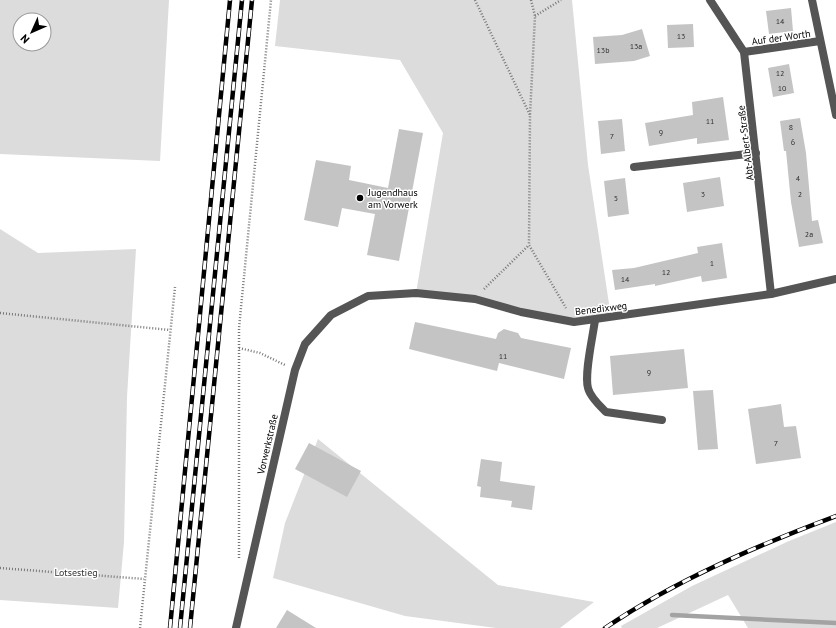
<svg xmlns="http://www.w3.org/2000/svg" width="836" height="628" font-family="'PT Sans',sans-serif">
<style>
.green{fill:#dcdcdc;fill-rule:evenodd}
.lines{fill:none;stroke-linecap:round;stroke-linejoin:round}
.stream{stroke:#a3a3a3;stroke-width:4.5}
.building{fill:#c4c4c4}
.path{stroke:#777;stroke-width:2.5;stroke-dasharray:1 2;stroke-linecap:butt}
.lane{stroke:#555;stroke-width:8}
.street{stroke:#555;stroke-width:8}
.rail-casing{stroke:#000;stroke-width:4.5}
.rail{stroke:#fff;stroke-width:3;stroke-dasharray:9;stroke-linecap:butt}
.poi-dot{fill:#000;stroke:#fff;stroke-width:1.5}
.labels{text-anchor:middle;stroke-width:3;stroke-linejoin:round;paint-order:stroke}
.number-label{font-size:8px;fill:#313131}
.street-label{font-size:10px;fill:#000;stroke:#fff}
.poi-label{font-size:10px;fill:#000;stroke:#fff;text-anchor:start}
.park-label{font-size:10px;fill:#333;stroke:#fff}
</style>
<rect width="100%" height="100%" fill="#fff"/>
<!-- green -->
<g class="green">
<path d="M0,0h169l-9,161 -160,-7zM20,20h24v24h-24z"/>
<path d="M280,0h292l16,165 23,152 -37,5 -99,-23 -59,-6 27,-160 -43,-73 -125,-14z"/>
<path d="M0,229l38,24 98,-4 -9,148 -3,145 -6,66 -118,-8z"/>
<path d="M318,439l180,146 96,17 -34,26h-64l-91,-12 -132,-38 12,-55z"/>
<path d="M836,522v106h-88l-20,-33 -71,33h-35l-1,-2 71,-40 97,-45z"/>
</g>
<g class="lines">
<!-- stream -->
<path class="stream" d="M672,615l164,8"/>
</g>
<!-- building -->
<g class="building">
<path d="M791,8l2,23 -24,3 -3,-23z"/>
<path d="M693,24l1,23 -26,1 -1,-23z"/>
<path d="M642,29l8,27 -16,5 -39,3 -2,-27 29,-2z"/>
<path d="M789,64l5,29 -21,4 -5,-29z"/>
<path d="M723,97l6,43 -32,4v-6l-48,8 -4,-23 48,-8 -1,-13z"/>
<path d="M800,118l6,35 6,68 6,-1 5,23 -24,4 -8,-45 -5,-51h-2l-4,-30z"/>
<path d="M622,119l3,32 -24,3 -3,-33z"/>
<path d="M399,129l24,4 -24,128 -32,-6 8,-41 -33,-6 -4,19 -34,-7 12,-60 35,6 -2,14 39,8z"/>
<path d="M720,177l4,29 -37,6 -4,-29z"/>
<path d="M625,178l4,36 -21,3 -4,-36z"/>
<path d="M722,243l5,35 -25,4 -1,-6 -46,10v-2l-40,6 -3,-20 22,-2 64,-15 -1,-6z"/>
<path d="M415,322l81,17 2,-6 6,-4 14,4 3,5 50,10 -7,31 -65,-16 -2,8 -88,-22z"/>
<path d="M684,349l4,39 -75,7 -3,-39z"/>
<path d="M713,390l5,59 -20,1 -5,-59z"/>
<path d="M781,404l3,23 12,-1 5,32 -45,6 -8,-55z"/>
<path d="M309,443l52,28 -14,26 -52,-28z"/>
<path d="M481,459l21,3 -2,19 35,5 -3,24 -21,-3 1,-6 -32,-4 1,-10 -4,-1z"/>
<path d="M287,610l29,18h-40z"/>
</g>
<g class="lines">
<!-- path -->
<g class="path">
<path d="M475,0l55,115"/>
<path d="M531,0l4,16 -5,99 -1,130 37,63"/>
<path d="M535,16l26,-16"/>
<path d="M484,289l45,-44"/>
<path d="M0,313l170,17"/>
<path d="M239,348l21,5 25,12"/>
<path d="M239,558v-230l32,-328"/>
<path d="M0,568l144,11"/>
<path d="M140,628l35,-341"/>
</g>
<!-- lane -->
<g class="lane">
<path d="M634,167l122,-14"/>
<path d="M595,320c-2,16 -11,54 -7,68 2,9 12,18 18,24l56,8"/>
</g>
<!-- street -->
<g class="street">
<path d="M710,0l34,52 27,242"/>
<path d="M812,0l24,115"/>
<path d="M744,52l76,-11"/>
<path d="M236,628l59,-258 10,-26 26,-29 37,-19 48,-3 59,6 46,13 53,10 197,-28 65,-15"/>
</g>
<!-- rail casing -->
<g class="rail-casing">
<g id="rail">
<path d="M170,628l60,-628"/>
<path d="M180,628l62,-628"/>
<path d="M190,628l62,-628"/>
<path d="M605,628c71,-48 151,-82 231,-112"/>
</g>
</g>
<!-- rail -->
<use href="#rail" class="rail"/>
</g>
<!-- markers -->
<circle class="poi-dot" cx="360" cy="198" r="4"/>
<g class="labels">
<!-- number labels -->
<g class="number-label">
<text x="780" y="24">14</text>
<text x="681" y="39">13</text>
<text x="636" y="49">13a</text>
<text x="603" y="53">13b</text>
<text x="780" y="76">12</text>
<text x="782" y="91">10</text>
<text x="710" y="124">11</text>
<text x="791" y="130">8</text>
<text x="661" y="135">9</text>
<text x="612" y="139">7</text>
<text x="793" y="145">6</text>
<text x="798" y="181">4</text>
<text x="703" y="197">3</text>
<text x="800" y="197">2</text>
<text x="616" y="201">5</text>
<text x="809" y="237">2a</text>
<text x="712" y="266">1</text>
<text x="666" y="275">12</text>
<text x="625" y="282">14</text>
<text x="503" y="359">11</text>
<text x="649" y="375">9</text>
<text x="776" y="446">7</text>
</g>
<!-- street labels -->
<g class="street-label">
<text transform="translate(781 37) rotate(-8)" y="4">Auf der Worth</text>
<text transform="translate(745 143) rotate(-97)" y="4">Abt-Albert-Straße</text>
<text transform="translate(601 308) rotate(-7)" y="4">Benedixweg</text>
<text transform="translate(267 444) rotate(-77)" y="4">Vorwerkstraße</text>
</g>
<!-- poi labels -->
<g class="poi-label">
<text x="368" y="196">Jugendhaus<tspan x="368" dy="12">am Vorwerk</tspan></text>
</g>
<!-- park labels -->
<g class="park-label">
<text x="76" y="576">Lotsestieg</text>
</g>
</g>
<!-- north arrow -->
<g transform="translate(32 32) rotate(225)"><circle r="19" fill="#ffffff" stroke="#999999"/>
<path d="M0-3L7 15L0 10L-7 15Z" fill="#000000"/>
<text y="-6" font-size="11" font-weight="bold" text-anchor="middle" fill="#000000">N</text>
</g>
</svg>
